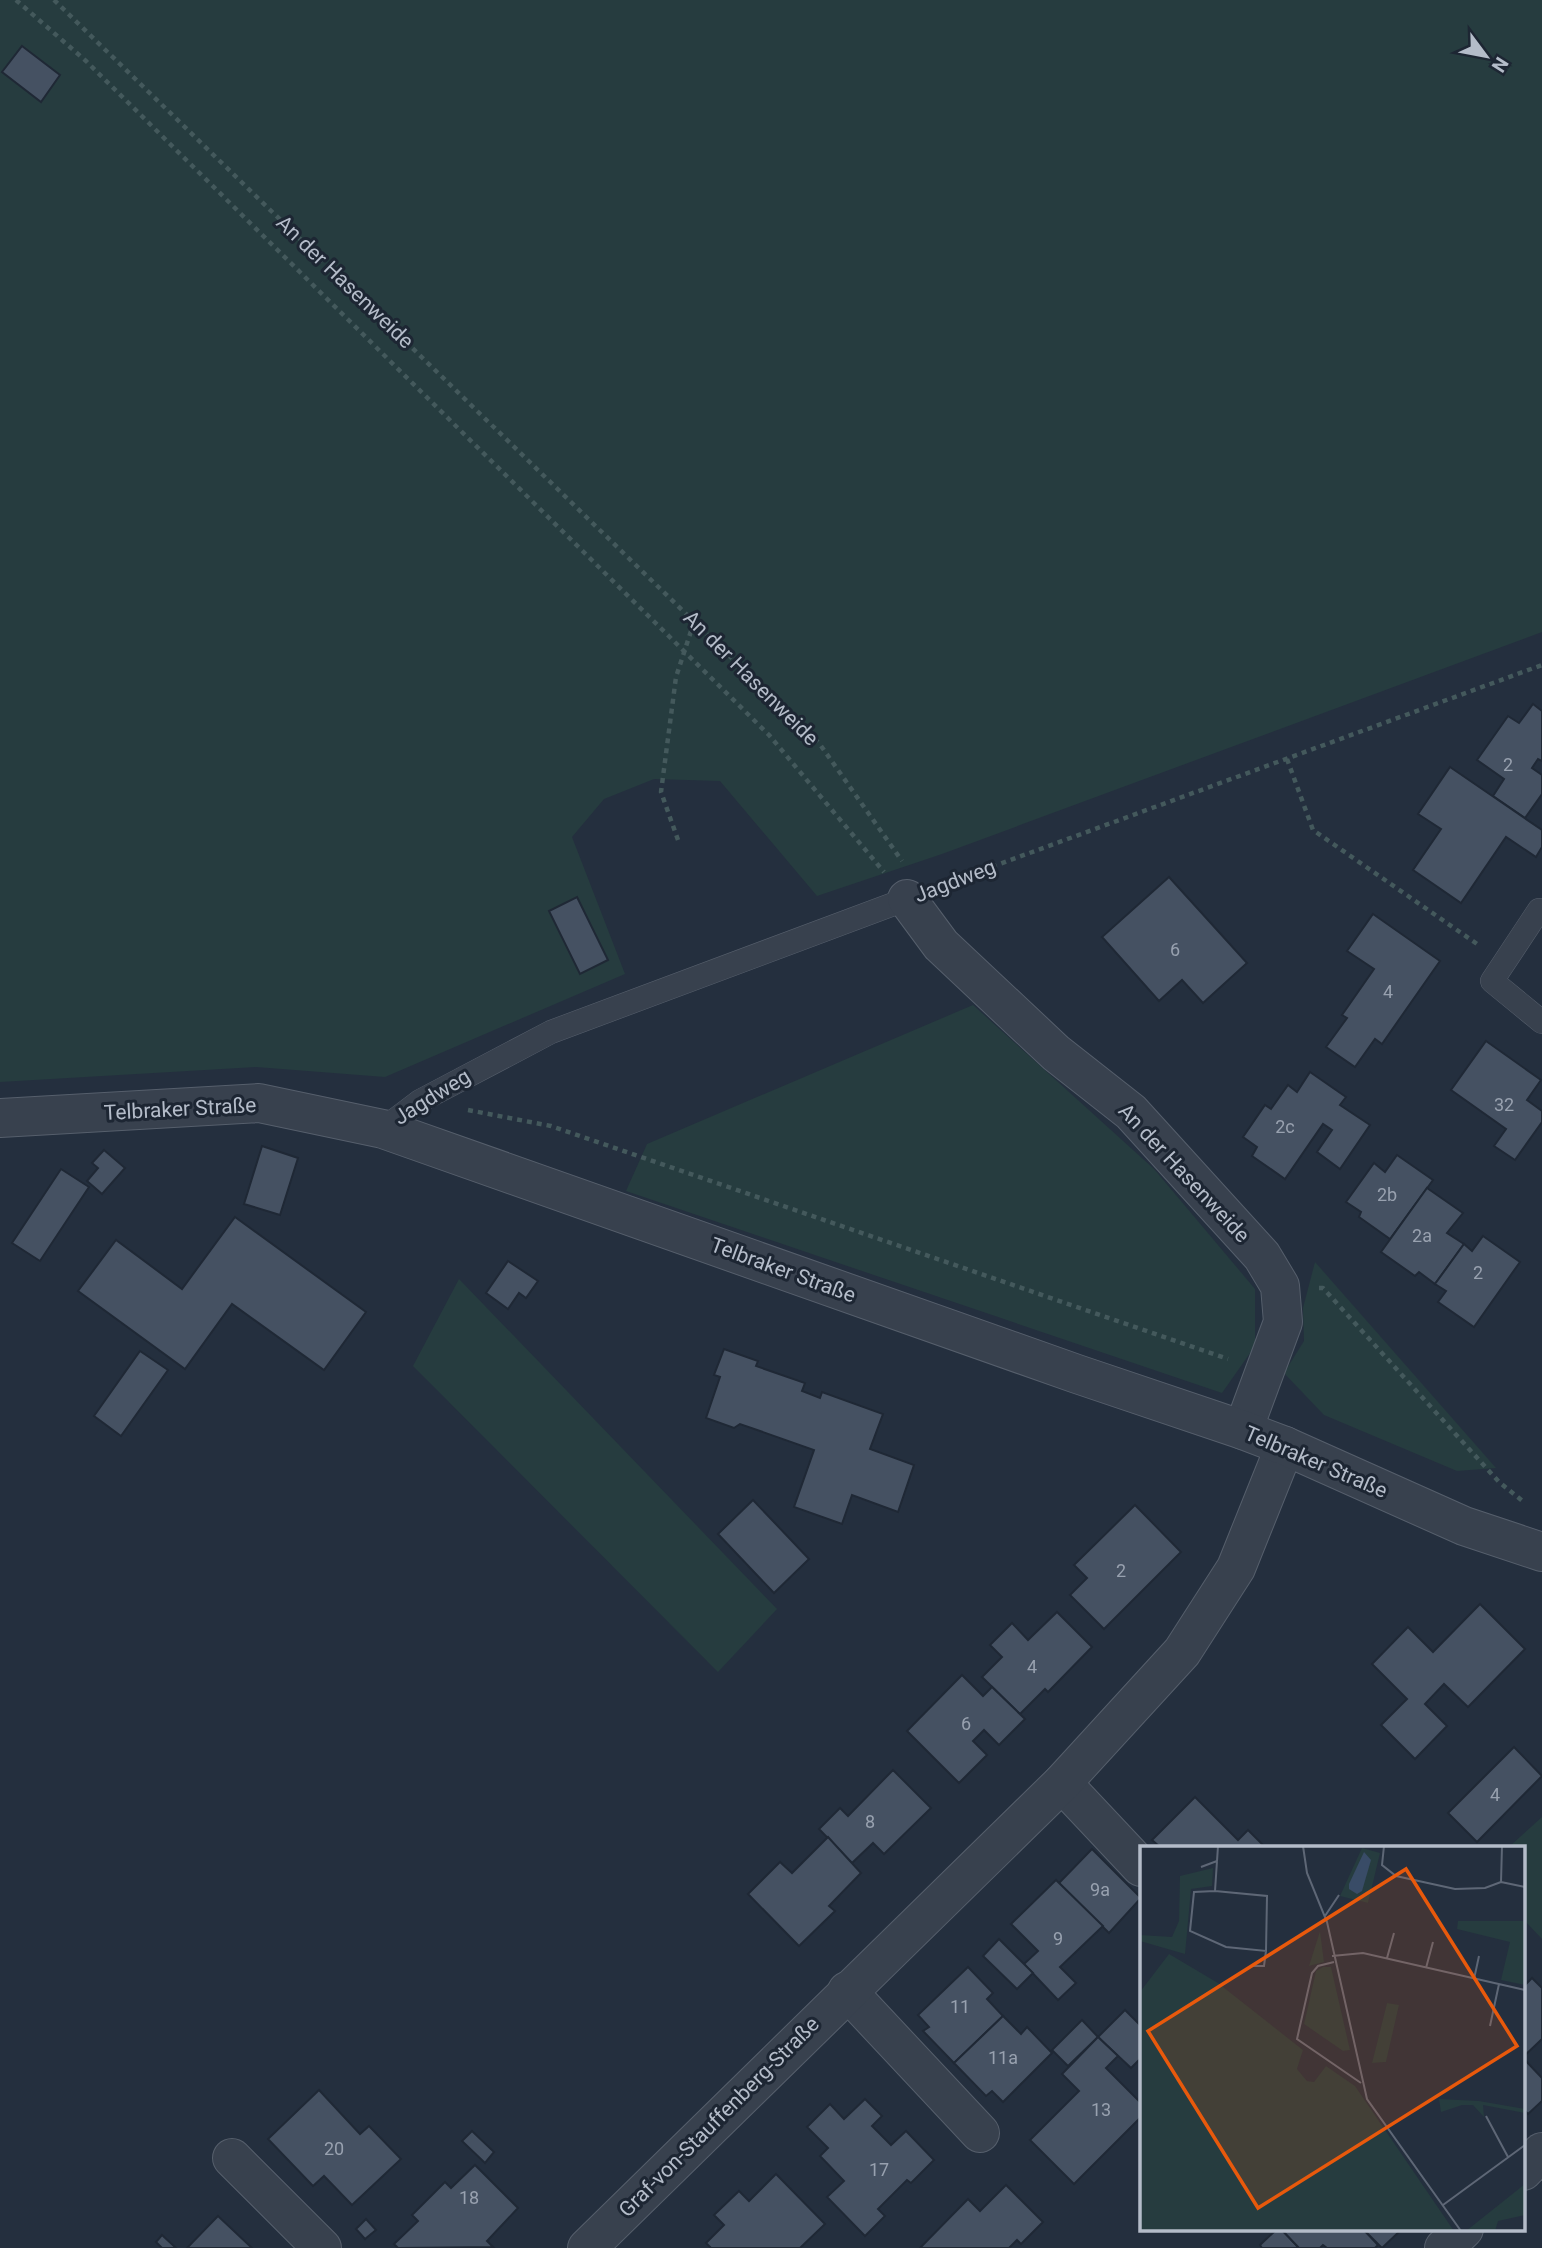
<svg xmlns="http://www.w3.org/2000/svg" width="1542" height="2248" font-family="Roboto,sans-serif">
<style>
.green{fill:#263c3f}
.building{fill:#455162;stroke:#1f2835;stroke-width:2}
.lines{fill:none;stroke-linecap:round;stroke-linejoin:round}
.service-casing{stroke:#565f6c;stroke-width:24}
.minor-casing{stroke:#565f6c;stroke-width:40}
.tertiary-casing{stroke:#565f6c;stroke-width:40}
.path{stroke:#44595c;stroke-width:4.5;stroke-dasharray:5 5;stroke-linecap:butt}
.service{stroke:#38414e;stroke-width:23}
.minor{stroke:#38414e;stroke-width:38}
.tertiary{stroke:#38414e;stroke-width:38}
.labels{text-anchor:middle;stroke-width:6;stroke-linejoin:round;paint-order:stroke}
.number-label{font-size:18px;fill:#98a1af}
.street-label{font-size:21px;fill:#b4bcc9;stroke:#1d2633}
.inset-road{fill:none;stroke:#5e6776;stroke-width:2}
.view{fill:#e8590c;fill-opacity:0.15;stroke:#e8590c;stroke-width:3.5}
.inset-edge{fill:none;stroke:#b4bcc9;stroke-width:3.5}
</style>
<rect width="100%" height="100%" fill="#242f3e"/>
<!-- green -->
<g class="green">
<path d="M0,0h1542v632l-600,222 -125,42 -97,-115 -66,-2 -50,20 -32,38 53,137 -240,103 -129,-10 -256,15z"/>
<path d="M973,1005l181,164 101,120v57l-33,47 -596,-202 21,-47z"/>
<path d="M1315,1262l181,206 -39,3 -133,-56 -40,-42 20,-32 -1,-33z"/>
<path d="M459,1279l318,330 -59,63 -305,-306z"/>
<path d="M1542,1817v122l-19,-20v-72h-14z"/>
</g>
<!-- building -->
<g class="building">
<path d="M22,46l38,29 -19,27 -39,-30z"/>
<path d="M1533,704l9,7v50l-4,-2 -6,9 10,7v19l-17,24 -32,-22 11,-17 -27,-19 31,-44 11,7z"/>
<path d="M1450,767l92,63v17l-6,10 -30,-20 -45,66 -48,-33 28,-41 -23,-15z"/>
<path d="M1169,877l78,86 -44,40 -21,-23 -23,21 -57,-64z"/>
<path d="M577,897l31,63 -28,14 -31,-63z"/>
<path d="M1373,914l67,47 -58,83 -7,-5 -20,28 -29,-20 21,-29 -5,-3 32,-46 -27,-18z"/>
<path d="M1486,1041l55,39 -14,20 15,11v11l-27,38 -21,-14 12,-17 -55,-39z"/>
<path d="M1310,1072l36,25 -6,8 30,20 -30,44 -23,-17 15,-22 -9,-6 -38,55 -33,-23 5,-9 -14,-10 22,-32 6,4 17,-24 9,7z"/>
<path d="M262,1146l36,12 -18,57 -36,-11z"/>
<path d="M104,1150l21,18 -23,26 -15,-13 11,-13 -6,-5z"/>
<path d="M1397,1155l36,25 -43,59 -31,-22 2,-5 -15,-10 28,-39 11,9z"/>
<path d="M61,1169l28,18 -49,74 -28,-18z"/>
<path d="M1427,1188l36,25 -16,20 17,11 -29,40 -16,-12 -4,4 -34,-24z"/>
<path d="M235,1217l131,95 -42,58 -92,-66 -47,65 -107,-78 38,-51 66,49z"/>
<path d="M1483,1236l37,26 -46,65 -36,-25 8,-11 -11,-7 29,-40 8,7z"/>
<path d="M508,1261l30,20 -12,17 -7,-5 -11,16 -22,-16z"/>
<path d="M724,1349l34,12 -2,5 49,17 -3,8 18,7 2,-6 61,22 -13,35 44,16 -16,47 -46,-17 -10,29 -48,-17 20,-57 -74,-26 -6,4 -28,-10 14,-41 -6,-2z"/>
<path d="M140,1351l28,19 -47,66 -27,-20z"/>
<path d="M753,1500l56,59 -35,34 -56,-59z"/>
<path d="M1135,1505l46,47 -77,77 -34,-34 17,-17 -13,-13z"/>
<path d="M1480,1604l45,45 -57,58 -24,-23 -19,20 22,22 -32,33 -34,-34 26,-26 -35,-35 36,-37 25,25z"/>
<path d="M1057,1612l35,35 -44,45 -3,-3 -25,25 -38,-37 20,-20 -12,-12 22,-22 16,17z"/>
<path d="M962,1675l21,21 9,-9 33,32 -26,26 -15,-15 -11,11 14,14 -28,28 -52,-52z"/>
<path d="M1514,1747l28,29 -65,66 -29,-29z"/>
<path d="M893,1770l38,38 -47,46 -11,-11 -21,20 -33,-34 21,-21 8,8z"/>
<path d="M1195,1797l43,43 10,-10 17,17h-105l-8,-7z"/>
<path d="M828,1837l33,36 -32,33 6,5 -36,35 -51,-52 32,-32 12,11z"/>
<path d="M1092,1849l49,49 -32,35 -50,-50z"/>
<path d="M1056,1880l47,46 -43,41 16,16 -18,17 -34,-36 14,-13 -27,-27z"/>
<path d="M999,1939l34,34 -16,16 -34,-33z"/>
<path d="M968,1967l25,26 -6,6 16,17 -49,47 -31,-32 6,-4 -11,-12z"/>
<path d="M1532,1978l10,10v51l-19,18v-70z"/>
<path d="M1125,2010l16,16v32l-10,10 -33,-31z"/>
<path d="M1003,2016l18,18 6,-7 25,26 -49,49 -11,-11 -6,5 -32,-33z"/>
<path d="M1082,2020l16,17 -30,29 -16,-16z"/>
<path d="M1098,2037l20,19 -12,12 35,35v14l-67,67 -44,-44 49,-49 -17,-17z"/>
<path d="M1523,2058l19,20v23l-14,13 -5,-5z"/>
<path d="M319,2090l41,44 9,-8 32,33 -49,46 -28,-29 -11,10 -45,-47z"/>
<path d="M865,2099l17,17 -10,10 19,19 15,-14 28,29 -23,23 -4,-3 -29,29 7,7 -20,20 -38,-39 17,-16 -24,-25 8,-8 -21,-21 23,-23 14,15z"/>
<path d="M472,2131l22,21 -9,11 -23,-22z"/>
<path d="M475,2165l43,43 -31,33 6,6 -95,1 -4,-4 24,-23 -6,-6 33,-33 6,6z"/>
<path d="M776,2174l49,50 -25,24h-89l-5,-5 18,-18 -10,-10 25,-24 10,10z"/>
<path d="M1006,2185l37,37 -22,22 -4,-4 -8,8h-89l48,-49 12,12z"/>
<path d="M218,2216l34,32h-65z"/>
<path d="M366,2219l10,11 -11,9 -9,-10z"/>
<path d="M1277,2229h4l18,19h-37l-2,-3z"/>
<path d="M1281,2229h82l15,16 -3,3h-48l-4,-3 -3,3h-21z"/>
<path d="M1363,2229h39l-20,19z"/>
<path d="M162,2235l14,13h-14l-6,-6z"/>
</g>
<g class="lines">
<!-- service casing -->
<g class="service-casing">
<g id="service">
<path d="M1539,910l-47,71 50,41"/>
<path d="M383,1129l37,-28 131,-69 356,-133"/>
</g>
</g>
<!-- minor casing -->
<g class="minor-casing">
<g id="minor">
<path d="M907,899l34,46 115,108 75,59 131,144 18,30 3,36 -40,108"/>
<path d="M1062,1783l79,84"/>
<path d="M847,1991l133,142"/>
<path d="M232,2158l90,90"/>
<path d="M1523,2171l19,-19"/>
<path d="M587,2248l475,-465 120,-131 54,-84 49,-122"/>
<path d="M1444,2248l20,-19"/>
</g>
</g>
<!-- tertiary casing -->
<g class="tertiary-casing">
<path id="tertiary" d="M0,1118l259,-15 124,26 694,245 166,56 42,16 179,80 78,26"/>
</g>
<!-- path -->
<g class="path">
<path d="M16,0l70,61 683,674 115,137"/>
<path d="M54,0l765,743 83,118"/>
<path d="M1287,759l26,71 167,116"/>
<path d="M678,840l-17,-48 15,-115 18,-55"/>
<path d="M945,884l597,-219"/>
<path d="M468,1110l83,16 677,233"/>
<path d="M1319,1288h4l176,194 26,21"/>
</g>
<!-- service -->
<use href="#service" class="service"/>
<!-- minor -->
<use href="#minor" class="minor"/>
<!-- tertiary -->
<use href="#tertiary" class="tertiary"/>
</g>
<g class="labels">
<!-- number labels -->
<g class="number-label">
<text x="1508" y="771">2</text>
<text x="1175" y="956">6</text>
<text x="1388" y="998">4</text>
<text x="1504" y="1111">32</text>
<text x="1285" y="1133">2c</text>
<text x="1387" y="1201">2b</text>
<text x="1422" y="1242">2a</text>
<text x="1478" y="1279">2</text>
<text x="1121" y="1577">2</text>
<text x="1032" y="1673">4</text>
<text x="966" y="1730">6</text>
<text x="1495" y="1801">4</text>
<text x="870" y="1828">8</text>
<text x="1100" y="1896">9a</text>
<text x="1058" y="1945">9</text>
<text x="960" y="2013">11</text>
<text x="1003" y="2064">11a</text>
<text x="1101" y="2116">13</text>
<text x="334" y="2155">20</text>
<text x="879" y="2176">17</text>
<text x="469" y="2204">18</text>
</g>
<!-- street labels -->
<g class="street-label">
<text transform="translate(345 282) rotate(44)" y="7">An der Hasenweide</text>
<text transform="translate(751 678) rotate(45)" y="7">An der Hasenweide</text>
<text transform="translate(955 881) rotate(-21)" y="7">Jagdweg</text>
<text transform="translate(432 1097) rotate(-32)" y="7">Jagdweg</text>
<text transform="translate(180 1109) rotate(-3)" y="7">Telbraker Straße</text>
<text transform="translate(1184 1173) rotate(47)" y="7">An der Hasenweide</text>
<text transform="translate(783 1270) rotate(20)" y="7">Telbraker Straße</text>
<text transform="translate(1316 1462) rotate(23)" y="7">Telbraker Straße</text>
<text transform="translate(719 2117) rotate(-45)" y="7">Graf-von-Stauffenberg-Straße</text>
</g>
</g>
<!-- overview -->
<g transform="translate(1140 1846)">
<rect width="385" height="385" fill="#242f3e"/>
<path d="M222,2l18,5 -12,50 -28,-7zM73,22l-1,18 -21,3 -6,65 -45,-13v-6l32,2 7,-16 1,-45zM318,75h67v64l-24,-5 9,-38 -53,-13zM180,85l4,31 -15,4zM29,108l49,29 85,67 -6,19 10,12 7,1 12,-16 29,20 99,145h-314v-239zM183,121h8l19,83 -7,1 -39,-27 12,-53zM247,157l12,2 -13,57 -14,1zM299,253l40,2 46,8v4l-42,-8 1,12 -11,-12h-11l-21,7zM385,338v31l-27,6 -3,10h-29z" fill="#263c3f"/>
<path d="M224,6l7,8 -9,31 -5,3 -8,-5v-5z" fill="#394c67"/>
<path class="inset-road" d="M163,0l4,27 20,49 40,177 94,132M244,0l-2,19 14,11 59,13 30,-1 16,-6M61,21l16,-6 1,-15M361,36l1,-36M361,36l24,5M75,45l52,5 -1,55 -40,-4 -36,-16 4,-39zM75,45l2,-30M185,70l14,-21M192,110l31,-3 162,37M247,112l7,-25M194,116l-16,4 -6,7 -15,66 64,44M112,120h12l2,-15M286,122l7,-26M334,133l5,-23M350,180l9,-42M346,270l22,41M303,359l82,-60"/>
<path class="view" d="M266,23l111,177 -259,162 -110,-177z"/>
<rect width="385" height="385" class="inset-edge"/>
</g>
<!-- north arrow -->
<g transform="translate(1486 56) rotate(122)" stroke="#1d2633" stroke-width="5" paint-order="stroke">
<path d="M0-5L12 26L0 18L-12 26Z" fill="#b4bcc9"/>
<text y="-10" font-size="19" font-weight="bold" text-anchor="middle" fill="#b4bcc9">N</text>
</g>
</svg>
